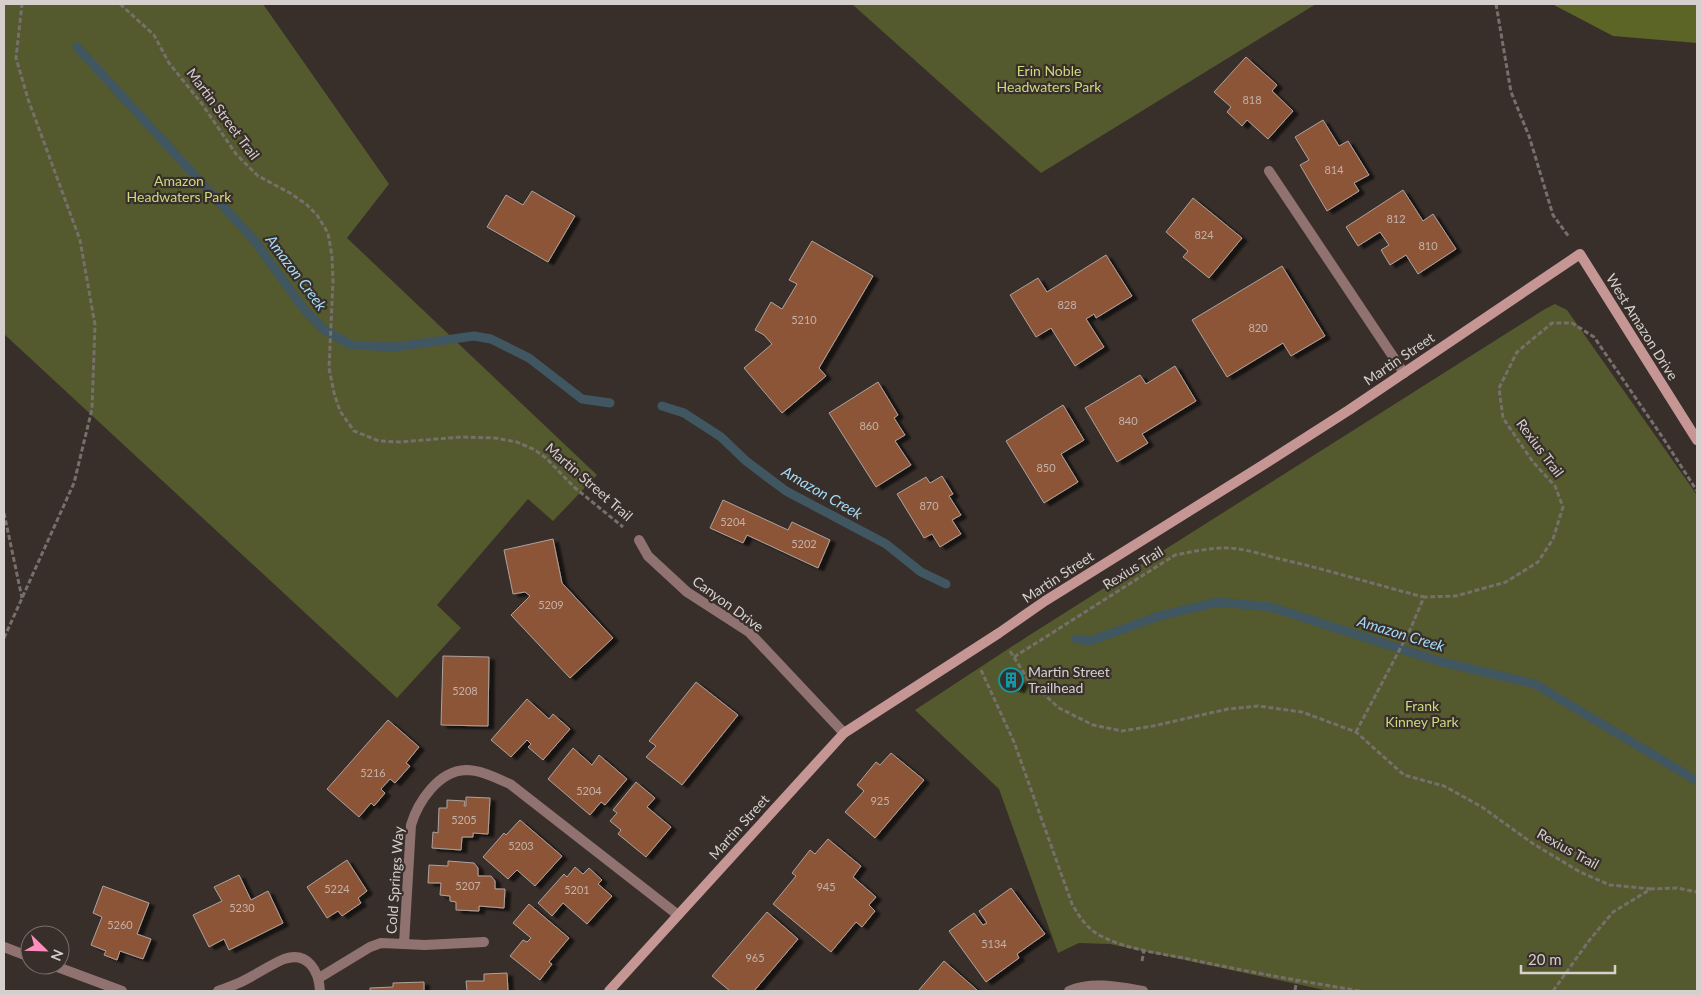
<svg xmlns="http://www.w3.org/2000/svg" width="1701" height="995" font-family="Lato,sans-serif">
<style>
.green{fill:#545a2d}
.forest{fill:#5c6426}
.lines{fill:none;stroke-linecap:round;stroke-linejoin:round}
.stream{stroke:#405660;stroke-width:9}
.building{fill:#8d5539;stroke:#ada29d;filter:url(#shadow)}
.path{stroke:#766f6b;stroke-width:3;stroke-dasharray:5 2.5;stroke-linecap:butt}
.street{stroke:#907271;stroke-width:10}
.secondary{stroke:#c69695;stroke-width:10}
.labels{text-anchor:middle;stroke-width:4.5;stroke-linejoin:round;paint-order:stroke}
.number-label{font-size:11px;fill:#c3b1a8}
.park-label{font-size:14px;fill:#ccd97e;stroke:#382f2b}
.street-label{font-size:14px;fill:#d5d0cd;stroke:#382f2b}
.poi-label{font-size:14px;fill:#d5d0cd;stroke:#382f2b;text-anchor:start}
.water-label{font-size:15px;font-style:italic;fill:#a4dbf8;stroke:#382f2b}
</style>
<defs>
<filter id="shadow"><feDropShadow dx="5.5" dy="3" stdDeviation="1" flood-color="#0009"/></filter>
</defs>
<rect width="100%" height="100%" fill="#382f2b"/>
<!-- green -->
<g class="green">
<path d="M4,4h259l126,180 -42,54 250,237 -44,46 -25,-22 -91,106 24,23 -64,70 -393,-364z"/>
<path d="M852,4h464l-275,169z"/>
<path d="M1555,304l12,6 130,185v496h-368l-219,-47 -31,-1 -21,10 -59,-164 -84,-79 110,-72 520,-329z"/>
</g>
<!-- forest -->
<path class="forest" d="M1552,4h145v39l-84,-7z"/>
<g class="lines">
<!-- stream -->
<g class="stream">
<path d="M77,47l177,193 49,68 20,21 28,16 44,2 79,-11 17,3 38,19 53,41 28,4"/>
<path d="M662,406l22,7 37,24 25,24 40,30 100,53 35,28 25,12"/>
<path d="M1076,639l14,2 69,-25 59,-14 53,5 167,54 97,23 162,97"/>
</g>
</g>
<!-- building -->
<g class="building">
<path d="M1246,57l31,28 -5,6 21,20 -25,28 -21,-19 -5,6 -15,-14 4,-5 -17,-15z"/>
<path d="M1323,120l16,26 9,-5 21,34 -15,8 5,8 -32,20 -27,-46 9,-5 -14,-23z"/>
<path d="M1403,190l20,31 10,-7 23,35 -38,25 -12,-19 -16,10 -9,-15 8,-5 -9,-13 -22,14 -12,-19z"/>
<path d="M532,191l43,25 -27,46 -61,-35 19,-32 17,10z"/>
<path d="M1193,198l49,40 -33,40 -26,-21 5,-6 -22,-19z"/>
<path d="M812,241l61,35 -54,92 7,8 -44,37 -38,-45 28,-24 -8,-9 -9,-5 16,-28 11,7 15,-25 -8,-4z"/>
<path d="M1106,255l26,41 -36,22 -2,-4 -8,5 18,28 -29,19 -24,-38 -15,9 -26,-42 28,-17 9,14z"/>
<path d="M1282,266l43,70 -34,20 -8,-13 -56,34 -35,-57z"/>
<path d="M1175,366l21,35 -54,33 6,9 -31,19 -32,-54 55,-33 6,9z"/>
<path d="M878,382l20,33 -4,3 11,17 -10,6 16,24 -35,22 -47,-74z"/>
<path d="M1063,405l21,35 -23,14 17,28 -34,21 -38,-62z"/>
<path d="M942,476l11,18 -4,2 12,19 -9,5 9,14 -21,13 -8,-13 -8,4 -27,-44 29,-17 4,6z"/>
<path d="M723,500l65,30 4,-8 38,18 -12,28 -71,-33 -4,8 -33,-15z"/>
<path d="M553,539l9,44 51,55 -43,40 -59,-63 19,-19 -5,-4 -12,2 -9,-44z"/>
<path d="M443,656l46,1 -1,69 -47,-1z"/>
<path d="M1010,672l4,6 9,4 -4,8 -13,-5 -4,-7z"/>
<path d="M696,682l42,33 -56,70 -36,-28 10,-11 -7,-5z"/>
<path d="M527,699l22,20 4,-5 17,15 -27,31 -15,-13 3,-3 -4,-4 -16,17 -20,-17z"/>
<path d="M388,720l31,27 -13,16 4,3 -15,17 -5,-4 -9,10 4,4 -11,13 -3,-3 -12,14 -32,-28z"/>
<path d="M573,748l19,17 7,-10 28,24 -22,26 -4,-3 -11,13 -42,-36z"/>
<path d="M891,753l33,27 -49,58 -30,-26 19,-21 -7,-6 19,-23 4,3z"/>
<path d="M636,782l19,16 -8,9 24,20 -25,30 -28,-23 3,-4 -11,-9 7,-8 -4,-3z"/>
<path d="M466,797l24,1 -2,36 -15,-1v4h-11l-1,13 -29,-2 1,-16 5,1 1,-25h8v-8l18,1 -1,5h2z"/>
<path d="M520,820l42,36 -27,30 -18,-16 -9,9 -25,-22 21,-24 2,2z"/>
<path d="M828,839l33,27 -8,11 23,20 -7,8 6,6 -13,16 -6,-5 -25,30 -58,-48 23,-28 -4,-3 18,-23 5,4z"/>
<path d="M347,860l20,31 -9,7 3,5 -19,13 -4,-5 -11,7 -20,-31z"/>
<path d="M448,861l26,2 4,5v8h13l4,5v8h10l-1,19 -25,-2v5l-23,-1v-8l-6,-1v-5l-10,-1 1,-12h-13l1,-18 19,1z"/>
<path d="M575,867l8,7 6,-6 13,12 -4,4 14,12 -25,28 -24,-21 -11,13 -14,-13 26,-29 3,3z"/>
<path d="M239,875l12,25 17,-9 15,32 -54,27 -5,-11 -15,8 -16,-32 29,-14 -8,-14z"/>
<path d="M103,886l46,17 -12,31 14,5 -8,20 -23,-8 -3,9 -13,-5 2,-4 -15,-6 11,-28 -9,-4z"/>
<path d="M1011,888l34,46 -28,20 2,4 -33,24 -37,-51 25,-18 9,12 4,-2 -8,-12z"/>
<path d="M529,904l40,34 -20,24 3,2 -12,16 -30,-24 13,-16 4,2 4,-4 -18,-15z"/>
<path d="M767,912l31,27 -44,52h-24l-18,-15z"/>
<path d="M944,961l33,29 -2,1h-57z"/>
<path d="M507,973l1,18h-41l-1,-10h18v-7z"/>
<path d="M424,982v9h-54v-3l23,-1v-4z"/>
</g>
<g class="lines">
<!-- path -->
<g class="path">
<path d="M120,4l34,31 15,28 33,41 34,50 22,22 32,17 16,11 11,11 11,18 4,23 1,25 -4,87 5,25 6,18 14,20 25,10 21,1 61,-5 34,1 22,4 18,8 11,8 28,29 49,40"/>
<path d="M1496,4l15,88 18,44 24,79 16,22"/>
<path d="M4,513l18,85"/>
<path d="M4,638l70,-155 18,-74 3,-84 -15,-85 -52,-141 -12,-41 6,-54"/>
<path d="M1010,651l19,30 30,27 34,17 29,6 31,-5 75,-17 30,-3 44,6 54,20 48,43 40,11 38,21 50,36 48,29 30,13 41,4"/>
<path d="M1014,657l161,-102c15,-3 30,-6 45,-7 20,-1 41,6 60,11 49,11 96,26 144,38"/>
<path d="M981,670l33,72 58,162c8,14 16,26 31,33 24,12 54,16 81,21 58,13 117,23 176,33"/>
<path d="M1356,732l54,-102 14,-33 32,-1 50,-14 32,-20 15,-23 10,-32 -8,-21 -22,-24 -30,-44 -4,-30 18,-36 35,-29h20l22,14 69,101 34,53"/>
<path d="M1142,961l2,-11"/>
<path d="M1295,990l2,-10"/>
<path d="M1553,991l35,-49 25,-30 38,-23 26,-1 20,4"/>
</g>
<!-- street -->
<g class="street">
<path d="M1269,171l135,202"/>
<path d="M639,540l9,16 39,36 62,40 95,101"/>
<path d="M404,944l21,1 59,-3"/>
<path d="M4,947l26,10"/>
<path d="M52,965l70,26"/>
<path d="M319,978l51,-31 11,-4 23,1 7,-119c7,-23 27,-54 55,-55 15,0 30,8 44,14l168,131"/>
<path d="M218,991c8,-3 17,-6 25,-10 14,-7 27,-16 41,-22 24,-8 35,12 36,32"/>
<path d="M1069,991c23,-10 51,-4 74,0"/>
</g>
<!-- secondary -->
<path class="secondary" d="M609,991l235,-258 155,-100 46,-32 218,-136 86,-55 231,-156 117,186"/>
</g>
<!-- icons -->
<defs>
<g id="building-ring" transform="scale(1.25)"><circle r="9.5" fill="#382f2b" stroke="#0f9aa8" stroke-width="1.5"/><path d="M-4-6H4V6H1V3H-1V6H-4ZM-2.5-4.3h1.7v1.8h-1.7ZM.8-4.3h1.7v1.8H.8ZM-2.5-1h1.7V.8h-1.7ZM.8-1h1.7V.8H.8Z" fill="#0f9aa8"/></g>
</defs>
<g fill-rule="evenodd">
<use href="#building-ring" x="1011" y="680"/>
</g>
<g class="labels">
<!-- number labels -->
<g class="number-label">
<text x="1252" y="104">818</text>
<text x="1334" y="174">814</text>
<text x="1396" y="223">812</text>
<text x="1204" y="239">824</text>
<text x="1428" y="250">810</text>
<text x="1067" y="309">828</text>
<text x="804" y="324">5210</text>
<text x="1258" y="332">820</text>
<text x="1128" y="425">840</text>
<text x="869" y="430">860</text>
<text x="1046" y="472">850</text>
<text x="929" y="510">870</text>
<text x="733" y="526">5204</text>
<text x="804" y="548">5202</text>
<text x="551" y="609">5209</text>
<text x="465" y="695">5208</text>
<text x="373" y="777">5216</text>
<text x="589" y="795">5204</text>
<text x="880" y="805">925</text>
<text x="464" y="824">5205</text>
<text x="521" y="850">5203</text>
<text x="468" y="890">5207</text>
<text x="826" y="891">945</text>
<text x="337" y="893">5224</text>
<text x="577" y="894">5201</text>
<text x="242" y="912">5230</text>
<text x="120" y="929">5260</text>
<text x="994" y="948">5134</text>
<text x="755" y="962">965</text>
</g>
<!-- park labels -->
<g class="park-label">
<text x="1049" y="76">Erin Noble<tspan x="1049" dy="16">Headwaters Park</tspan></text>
<text x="179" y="186">Amazon<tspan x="179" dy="16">Headwaters Park</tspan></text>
<text x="1422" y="711">Frank<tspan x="1422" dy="16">Kinney Park</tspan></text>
</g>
<!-- street labels -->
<g class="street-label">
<text transform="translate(223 114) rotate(53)" y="5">Martin Street Trail</text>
<text transform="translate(1642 327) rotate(58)" y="5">West Amazon Drive</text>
<text transform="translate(1399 359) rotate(-34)" y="5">Martin Street</text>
<text transform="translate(1540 448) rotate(53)" y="5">Rexius Trail</text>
<text transform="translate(589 482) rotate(41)" y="5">Martin Street Trail</text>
<text transform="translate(1133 568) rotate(-32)" y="5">Rexius Trail</text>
<text transform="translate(1058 577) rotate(-33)" y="5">Martin Street</text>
<text transform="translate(728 604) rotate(36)" y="5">Canyon Drive</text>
<text transform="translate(739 827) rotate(-48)" y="5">Martin Street</text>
<text transform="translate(1568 849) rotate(29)" y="5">Rexius Trail</text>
<text transform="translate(395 880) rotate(-86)" y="5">Cold Springs Way</text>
</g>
<!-- poi labels -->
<g class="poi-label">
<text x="1028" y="677">Martin Street<tspan x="1028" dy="16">Trailhead</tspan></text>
</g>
<!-- water labels -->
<g class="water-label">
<text transform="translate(296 273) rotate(53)" y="5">Amazon Creek</text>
<text transform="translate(822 493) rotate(30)" y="5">Amazon Creek</text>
<text transform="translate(1401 634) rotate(17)" y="5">Amazon Creek</text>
</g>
</g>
<!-- border -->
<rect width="1701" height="995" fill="none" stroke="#d5d0cd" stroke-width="10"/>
<!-- north arrow -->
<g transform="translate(45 950) rotate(113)"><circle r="24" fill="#382f2b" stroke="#776f6c"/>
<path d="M0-4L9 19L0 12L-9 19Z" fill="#fd8ebe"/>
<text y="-8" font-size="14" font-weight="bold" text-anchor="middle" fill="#d5d0cd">N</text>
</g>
<!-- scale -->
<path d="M1521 965v8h94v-8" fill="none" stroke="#d5d0cd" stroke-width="2.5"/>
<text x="1528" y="965" font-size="15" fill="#d5d0cd" stroke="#382f2b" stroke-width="4" paint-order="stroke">20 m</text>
</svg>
